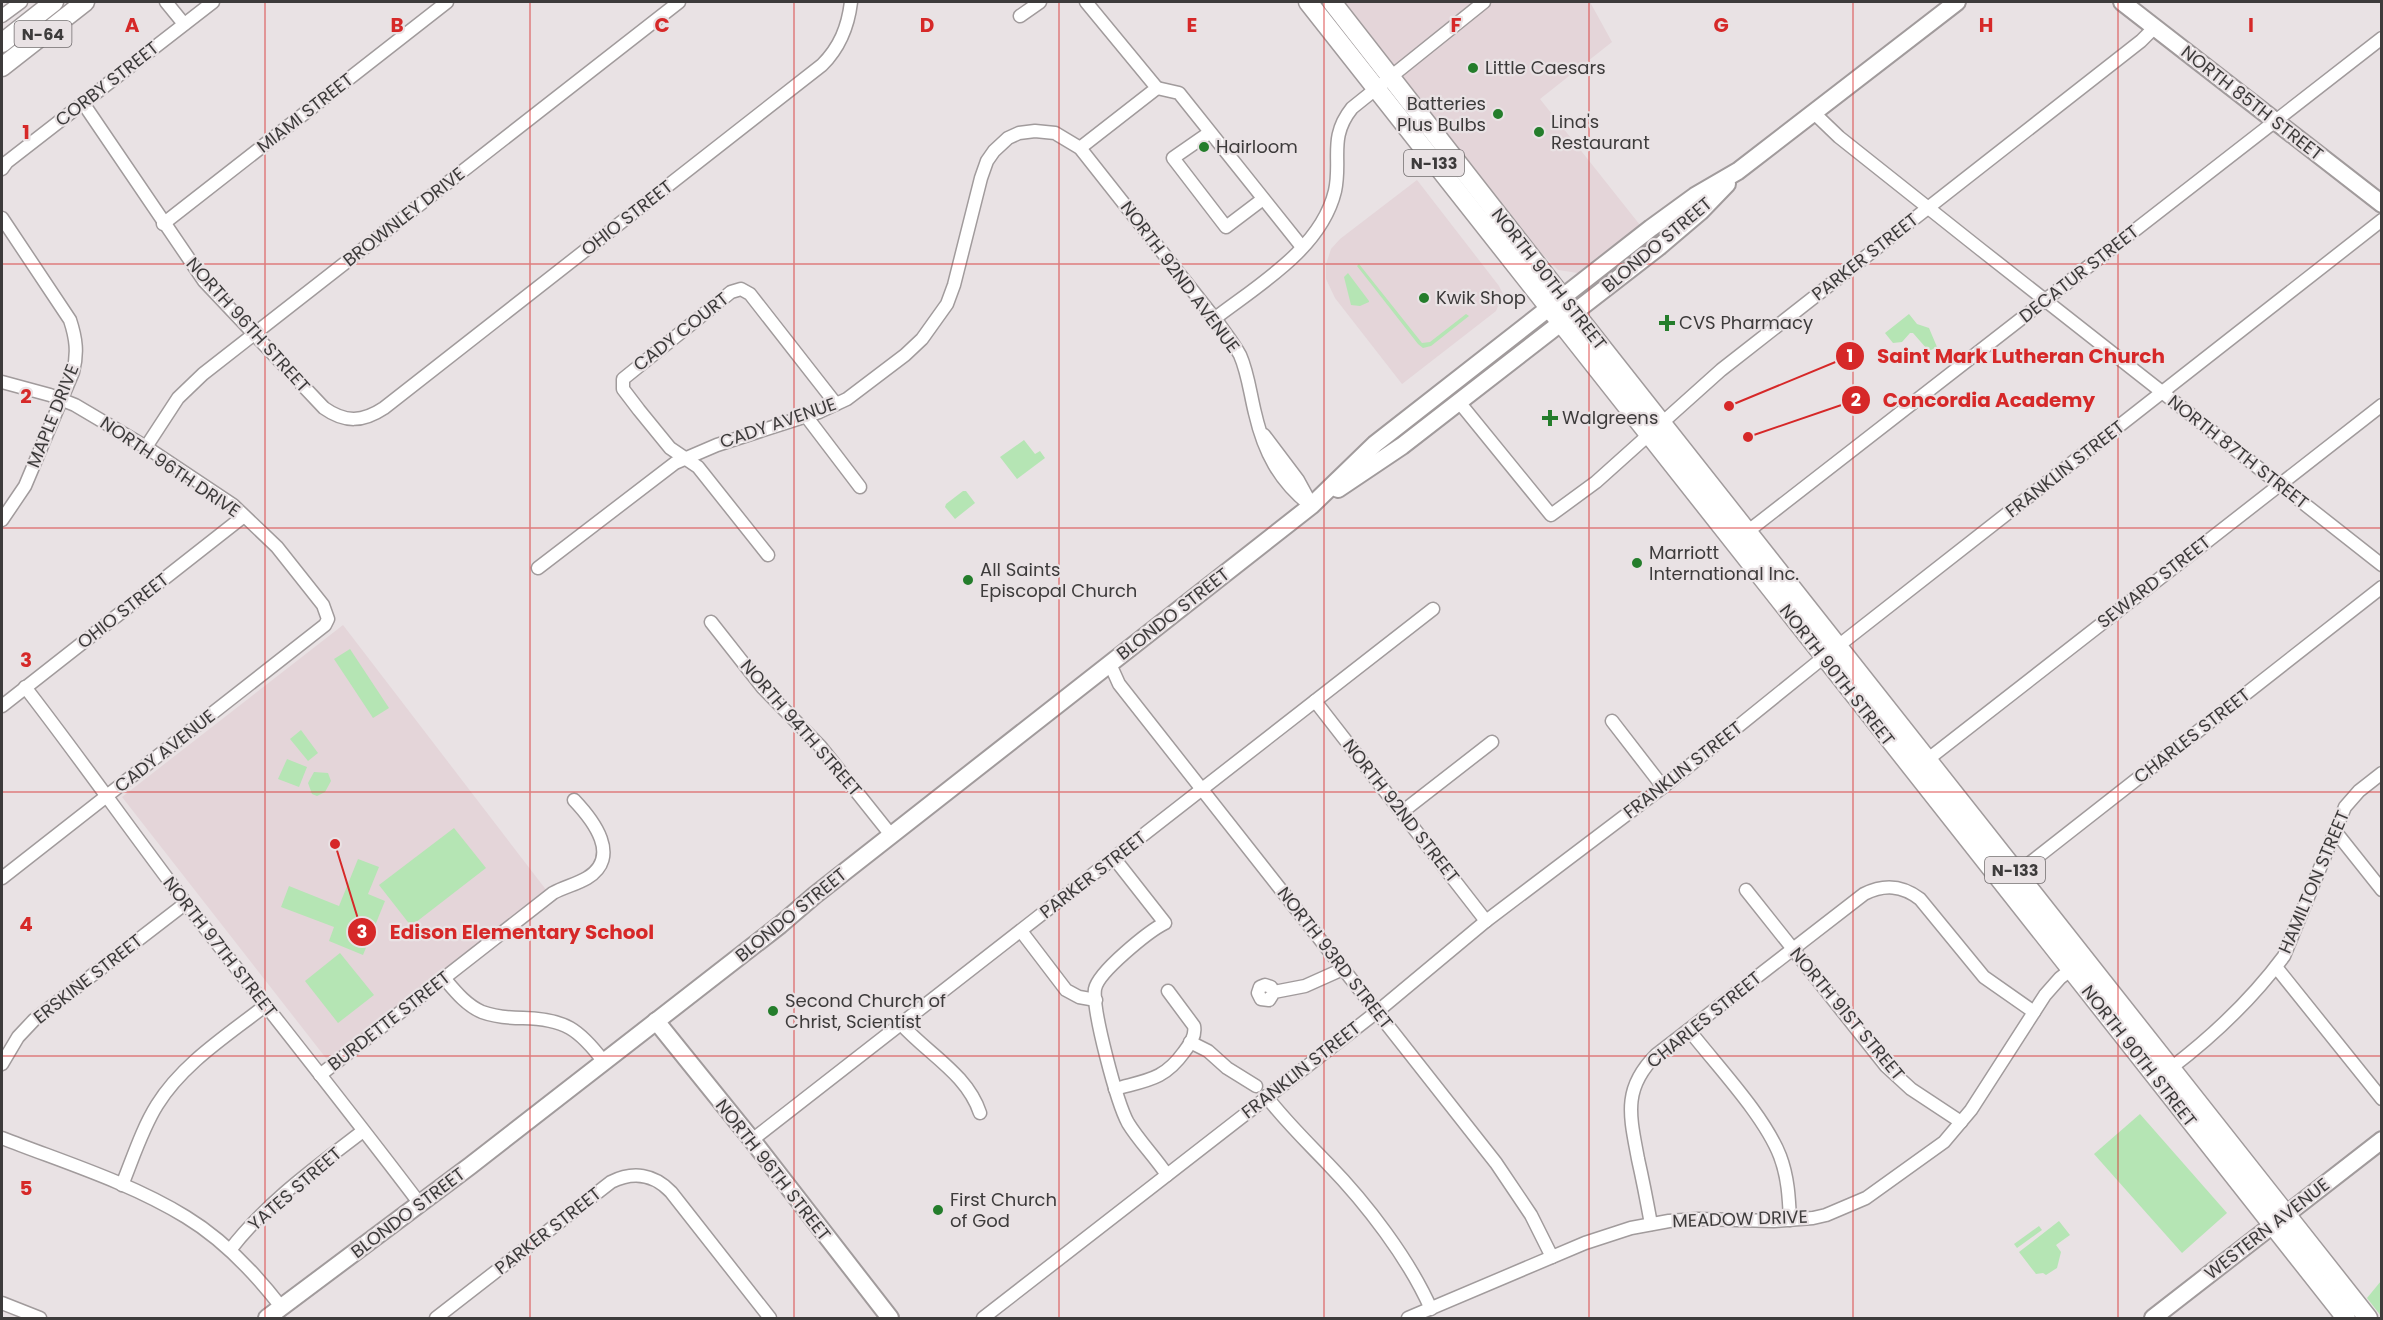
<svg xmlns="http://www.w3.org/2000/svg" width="2383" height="1320" font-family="Poppins,sans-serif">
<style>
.built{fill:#e4d5d9}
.green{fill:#b5e5b4}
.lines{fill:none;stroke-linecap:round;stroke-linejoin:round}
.street-casing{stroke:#a19b9c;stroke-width:15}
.secondary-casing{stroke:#a19b9c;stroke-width:20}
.primary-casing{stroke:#a19b9c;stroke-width:21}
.street{stroke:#fff;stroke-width:12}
.secondary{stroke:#fff;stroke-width:16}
.primary{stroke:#fff;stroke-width:18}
.grid{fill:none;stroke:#d62828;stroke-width:1.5;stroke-opacity:0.55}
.poi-dot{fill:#247d2b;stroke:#e9e2e4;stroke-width:2}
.labels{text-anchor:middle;stroke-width:4.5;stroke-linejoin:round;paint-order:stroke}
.shield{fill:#e9e2e4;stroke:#716d6e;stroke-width:1.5}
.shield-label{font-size:16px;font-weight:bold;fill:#3d3b3b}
.poi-label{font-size:18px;fill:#3d3b3b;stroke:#e9e2e4;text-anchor:start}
.street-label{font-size:18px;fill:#3d3b3b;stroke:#e9e2e4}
.grid-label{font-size:20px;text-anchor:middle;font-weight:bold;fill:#d62828;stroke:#e9e2e4;stroke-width:4.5;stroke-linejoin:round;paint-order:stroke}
.leader{fill:none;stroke:#d62828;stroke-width:2}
.callout-dot{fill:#d62828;stroke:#e9e2e4;stroke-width:2}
.mark-label{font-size:18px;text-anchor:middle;font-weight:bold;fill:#fff}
.callout-label{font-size:20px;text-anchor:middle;font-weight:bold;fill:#d62828;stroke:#e9e2e4;stroke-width:4.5;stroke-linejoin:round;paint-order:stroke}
</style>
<rect width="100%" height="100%" fill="#e9e2e4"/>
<!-- built -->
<g class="built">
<path d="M1345,2h245l22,40 -72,57 100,126 -62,48 -20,-3 -17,-17z"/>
<path d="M1417,180l82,106 4,8 -7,17 -94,73 -67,-86 -9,-19v-15l5,-15 9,-10z"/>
<path d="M343,625l204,266 -218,171 -207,-265z"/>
</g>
<!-- green -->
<g class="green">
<path d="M1359,264l63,79 8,-1 36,-28 3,2 -38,30 -8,2 -5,-4 -61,-78z"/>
<path d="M1348,273l21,28v1l-9,4 -9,-1 -7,-28z"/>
<path d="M1909,314l8,10 12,4 8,19 -6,3 -4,-1 -14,-16h-3l-8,9 -9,1 -8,-10z"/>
<path d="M1024,440l11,14 5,-3 5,7 -28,21 -17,-22z"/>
<path d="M963,491h3l9,12 -20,16 -10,-12 1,-3z"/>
<path d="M350,649l39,59 -16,10 -39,-59z"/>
<path d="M301,730l17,23 -10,8 -18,-22z"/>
<path d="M287,759l20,8 -8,20 -21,-8z"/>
<path d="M314,772l14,1 3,8 -6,11 -8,4 -5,-2 -4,-11z"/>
<path d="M454,828l32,40 -75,58 -32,-41z"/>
<path d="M358,859l21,8 -11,27 17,7 -22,54 -34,-14 5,-14 -53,-20 8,-21 50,20z"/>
<path d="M340,953l34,42 -36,28 -33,-42z"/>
<path d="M2140,1114l87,99 -45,40 -88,-99z"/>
<path d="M2059,1221l11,14 -14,10 5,7 -4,16 -11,7 -3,-2 -7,1 -17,-22z"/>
<path d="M2039,1226l3,4 -25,18 -3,-4z"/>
<path d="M2381,1281v35l-14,-18z"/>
</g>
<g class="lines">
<!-- street casing -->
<g class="street-casing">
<g id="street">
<path d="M166,2l18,22"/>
<path d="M2,16l19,-14"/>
<path d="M1020,16l20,-14"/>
<path d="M1157,88l22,5 123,154"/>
<path d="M83,103l121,178 120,127c21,15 39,14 60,0l438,-343c18,-18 26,-38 29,-63"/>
<path d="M1814,113l25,24 141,112 402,316"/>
<path d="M1209,133l-36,25 53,69 37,-28"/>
<path d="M1080,148l77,-60 -71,-86"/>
<path d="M2,169l5,-7 206,-160"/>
<path d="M2,218l68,102c6,18 8,33 3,52l-48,114 -23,34"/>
<path d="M163,224l284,-222"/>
<path d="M1214,319c44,-34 107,-70 121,-128 7,-32 -7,-53 17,-83l132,-106"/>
<path d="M2,382l48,13 25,10 71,42 87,58 44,42 46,58 5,14 -3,6 -323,253"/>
<path d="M1459,402l92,113 45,-33 125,-112 420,-329 14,-14"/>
<path d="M806,416l54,71"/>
<path d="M1264,435l34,45 12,22"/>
<path d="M146,447l32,-49 25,-24 476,-372"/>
<path d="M1747,532l635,-494"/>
<path d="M768,555l-70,-88 -28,-19 -31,-38 -16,-21v-10l108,-87 10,-3 9,5 86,110"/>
<path d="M538,568l137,-105 42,-18 102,-33 28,-13 58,-44 17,-16 25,-35 7,-19 27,-107 6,-17 7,-10 14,-13 11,-5 16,-2 20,2 25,15 139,176c7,10 15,20 21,31 8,18 10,38 15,58 9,39 24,68 56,93"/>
<path d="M711,622l52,66 57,58 71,89"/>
<path d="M1110,664l9,20 377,479 35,52 21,42"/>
<path d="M25,687c55,71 106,144 160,215 78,101 158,200 235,302"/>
<path d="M1315,701l171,220"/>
<path d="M2,706l242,-190"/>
<path d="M1612,721l51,66"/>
<path d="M1927,760l455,-355"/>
<path d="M1402,812l90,-70"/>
<path d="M2335,831l47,59"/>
<path d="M1114,858l51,65c-16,8 -67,49 -70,66 -3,21 22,114 33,134 11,18 27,34 39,52"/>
<path d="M2012,877l370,-290"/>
<path d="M1746,890l140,176 25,23 50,33"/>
<path d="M1021,931l45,59 13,7 17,3"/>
<path d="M2276,967l106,132"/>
<path d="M444,978c11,13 22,27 38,34 14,5 27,6 41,6 42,1 56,11 81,44"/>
<path d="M1274,992l-3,-5 -6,-2 -5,2 -2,6 3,6 8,1 5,-8 31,-6 38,-17"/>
<path d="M901,1024c27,30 66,50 79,89"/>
<path d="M1689,1030c28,36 75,85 91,126 8,21 9,42 10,64"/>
<path d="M1190,1042l18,9 19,17 29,18"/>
<path d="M2,1064l16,-27 16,-17 152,-117"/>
<path d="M2171,1068c42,-32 81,-69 113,-112l61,-149 14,-16 23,-18"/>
<path d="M320,1075l233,-182c11,-6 24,-9 34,-15 35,-21 6,-58 -13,-78"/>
<path d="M1115,1089c32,-9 49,-9 69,-37 6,-8 12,-16 10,-26l-26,-35"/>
<path d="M1266,1096c20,26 40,45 62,68 38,39 81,95 103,145"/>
<path d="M2,1138c61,24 127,44 184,79 38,23 69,56 96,91"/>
<path d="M752,1140l681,-531"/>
<path d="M122,1185c11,-27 20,-56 35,-80 26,-42 71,-70 109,-100"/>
<path d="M1651,1224c-4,-22 -8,-43 -13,-65 -8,-43 -16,-70 18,-104l208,-161c20,-10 38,-9 56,5l64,78 50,35"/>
<path d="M230,1250c37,-48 85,-82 133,-119"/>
<path d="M2,1303l38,15"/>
<path d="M436,1318l175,-136c22,-11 43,-8 60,10l99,126"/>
<path d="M983,1318l395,-307 108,-90 177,-134 161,-130 558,-437"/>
<path d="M1408,1318l177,-75 46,-15 38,-7 29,-2 76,2 39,-3 13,-3 40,-17 78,-56 27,-32 74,-115 15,-17 17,-13"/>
</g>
</g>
<!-- secondary casing -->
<g class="secondary-casing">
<g id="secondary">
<path d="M2122,2l260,202"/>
<path d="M1338,489l64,-43 258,-200 40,-34 27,-28"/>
<path d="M656,1021l96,119 138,178"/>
<path d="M267,1318l203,-152 310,-241 35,-30 496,-389 64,-62 276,-216 44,-32 43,-25 219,-169"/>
<path d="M2153,1318l229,-178"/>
</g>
</g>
<!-- primary casing -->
<g class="primary-casing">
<g id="primary">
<path d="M1308,2l1038,1316"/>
<path d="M1332,2l242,310 794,1006"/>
<path d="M2,43l52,-41"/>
<path d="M2,67l83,-65"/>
</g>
</g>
<!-- street -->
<use href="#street" class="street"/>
<!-- secondary -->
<use href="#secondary" class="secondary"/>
<!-- primary -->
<use href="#primary" class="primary"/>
</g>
<!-- grid -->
<path class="grid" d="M265,2v1316M530,2v1316M794,2v1316M1059,2v1316M1324,2v1316M1589,2v1316M1853,2v1316M2118,2v1316M2,264h2380M2,528h2380M2,792h2380M2,1056h2380"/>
<!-- markers -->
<g class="poi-dot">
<circle cx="1473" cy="68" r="6"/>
<circle cx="1498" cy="114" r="6"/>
<circle cx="1539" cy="132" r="6"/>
<circle cx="1204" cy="147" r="6"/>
<circle cx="1424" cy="298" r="6"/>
<path d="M1664 314h6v6h6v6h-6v6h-6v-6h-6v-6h6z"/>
<path d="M1547 409h6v6h6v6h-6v6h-6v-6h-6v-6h6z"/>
<circle cx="1637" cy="563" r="6"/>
<circle cx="968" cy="580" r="6"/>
<circle cx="773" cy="1011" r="6"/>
<circle cx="938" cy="1210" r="6"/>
</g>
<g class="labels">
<!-- shield labels -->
<g class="shield">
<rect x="14.5" y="21" width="57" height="26" rx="4.5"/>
<rect x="1404" y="150" width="60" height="26" rx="4.5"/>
<rect x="1985" y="857" width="60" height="26" rx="4.5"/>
</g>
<g class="shield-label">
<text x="43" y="40">N-64</text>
<text x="1434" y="169">N-133</text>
<text x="2015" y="876">N-133</text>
</g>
<!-- poi labels -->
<g class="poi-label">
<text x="1485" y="74">Little Caesars</text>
<text x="1486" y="110" text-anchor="end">Batteries<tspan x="1486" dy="21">Plus Bulbs</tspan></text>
<text x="1551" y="128">Lina's<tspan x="1551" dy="21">Restaurant</tspan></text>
<text x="1216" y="153">Hairloom</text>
<text x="1436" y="304">Kwik Shop</text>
<text x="1679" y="329">CVS Pharmacy</text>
<text x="1562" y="424">Walgreens</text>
<text x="1649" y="559">Marriott<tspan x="1649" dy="21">International Inc.</tspan></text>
<text x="980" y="576">All Saints<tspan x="980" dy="21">Episcopal Church</tspan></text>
<text x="785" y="1007">Second Church of<tspan x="785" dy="21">Christ, Scientist</tspan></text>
<text x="950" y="1206">First Church<tspan x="950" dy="21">of God</tspan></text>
</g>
<!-- street labels -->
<g class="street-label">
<text transform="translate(107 84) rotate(-38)" y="6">CORBY STREET</text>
<text transform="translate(2252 103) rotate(38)" y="6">NORTH 85TH STREET</text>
<text transform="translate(305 113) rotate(-38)" y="6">MIAMI STREET</text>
<text transform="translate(404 217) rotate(-38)" y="6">BROWNLEY DRIVE</text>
<text transform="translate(627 218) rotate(-38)" y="6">OHIO STREET</text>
<text transform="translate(1657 245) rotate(-40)" y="6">BLONDO STREET</text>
<text transform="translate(1865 257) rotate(-38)" y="6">PARKER STREET</text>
<text transform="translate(2079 274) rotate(-38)" y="6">DECATUR STREET</text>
<text transform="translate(1180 277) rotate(53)" y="6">NORTH 92ND AVENUE</text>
<text transform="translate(1549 279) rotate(52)" y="6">NORTH 90TH STREET</text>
<text transform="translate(248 325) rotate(48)" y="6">NORTH 96TH STREET</text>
<text transform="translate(681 332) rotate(-38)" y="6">CADY COURT</text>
<text transform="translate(53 416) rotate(-68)" y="6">MAPLE DRIVE</text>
<text transform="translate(778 423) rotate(-19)" y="6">CADY AVENUE</text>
<text transform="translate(2238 452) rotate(38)" y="6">NORTH 87TH STREET</text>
<text transform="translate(170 467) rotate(34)" y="6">NORTH 96TH DRIVE</text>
<text transform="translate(2065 469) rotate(-38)" y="6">FRANKLIN STREET</text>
<text transform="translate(2154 582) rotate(-38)" y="6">SEWARD STREET</text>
<text transform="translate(123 611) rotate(-38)" y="6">OHIO STREET</text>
<text transform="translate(1173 614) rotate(-38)" y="6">BLONDO STREET</text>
<text transform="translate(1837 675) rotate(52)" y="6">NORTH 90TH STREET</text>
<text transform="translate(801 728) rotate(49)" y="6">NORTH 94TH STREET</text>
<text transform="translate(2192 736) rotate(-38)" y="6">CHARLES STREET</text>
<text transform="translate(165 751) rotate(-38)" y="6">CADY AVENUE</text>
<text transform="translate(1683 770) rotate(-38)" y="6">FRANKLIN STREET</text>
<text transform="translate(1401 811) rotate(52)" y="6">NORTH 92ND STREET</text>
<text transform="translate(1093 875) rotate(-38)" y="6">PARKER STREET</text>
<text transform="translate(2314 882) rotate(-67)" y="6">HAMILTON STREET</text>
<text transform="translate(791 915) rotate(-39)" y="6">BLONDO STREET</text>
<text transform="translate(220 947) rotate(52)" y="6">NORTH 97TH STREET</text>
<text transform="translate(1335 958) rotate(52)" y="6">NORTH 93RD STREET</text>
<text transform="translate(88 979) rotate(-38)" y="6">ERSKINE STREET</text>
<text transform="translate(1847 1014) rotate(50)" y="6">NORTH 91ST STREET</text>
<text transform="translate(1704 1020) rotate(-39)" y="6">CHARLES STREET</text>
<text transform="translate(389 1021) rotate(-38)" y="6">BURDETTE STREET</text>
<text transform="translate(2139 1056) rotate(52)" y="6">NORTH 90TH STREET</text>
<text transform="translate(1301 1070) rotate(-38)" y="6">FRANKLIN STREET</text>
<text transform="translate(773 1170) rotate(52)" y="6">NORTH 96TH STREET</text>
<text transform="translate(295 1189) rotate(-41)" y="6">YATES STREET</text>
<text transform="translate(408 1213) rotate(-37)" y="6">BLONDO STREET</text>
<text transform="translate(1740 1219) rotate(-2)" y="6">MEADOW DRIVE</text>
<text transform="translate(2267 1229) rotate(-38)" y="6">WESTERN AVENUE</text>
<text transform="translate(548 1231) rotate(-38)" y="6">PARKER STREET</text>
</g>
</g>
<g class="grid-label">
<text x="132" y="32">A</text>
<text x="397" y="32">B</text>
<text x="662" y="32">C</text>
<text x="927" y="32">D</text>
<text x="1192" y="32">E</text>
<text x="1456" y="32">F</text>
<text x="1721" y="32">G</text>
<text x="1986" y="32">H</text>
<text x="2251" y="32">I</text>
<text x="26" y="139">1</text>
<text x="26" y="403">2</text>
<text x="26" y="667">3</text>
<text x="26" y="931">4</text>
<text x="26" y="1195">5</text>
</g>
<!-- callouts -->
<path class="leader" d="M1729 406L1850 356M1748 437L1856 400M335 844L362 932"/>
<g class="callout-dot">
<circle cx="1729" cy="406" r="6"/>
<circle cx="1748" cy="437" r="6"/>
<circle cx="335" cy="844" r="6"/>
<circle cx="1850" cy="356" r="15"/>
<circle cx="1856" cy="400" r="15"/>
<circle cx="362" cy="932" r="15"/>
</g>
<g class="mark-label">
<text x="1850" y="362">1</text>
<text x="1856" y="406">2</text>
<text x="362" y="938">3</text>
</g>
<g class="callout-label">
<text x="2021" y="363">Saint Mark Lutheran Church</text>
<text x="1989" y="407">Concordia Academy</text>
<text x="522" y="939">Edison Elementary School</text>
</g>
<!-- border -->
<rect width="2383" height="1320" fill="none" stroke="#3d3b3b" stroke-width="6"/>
</svg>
